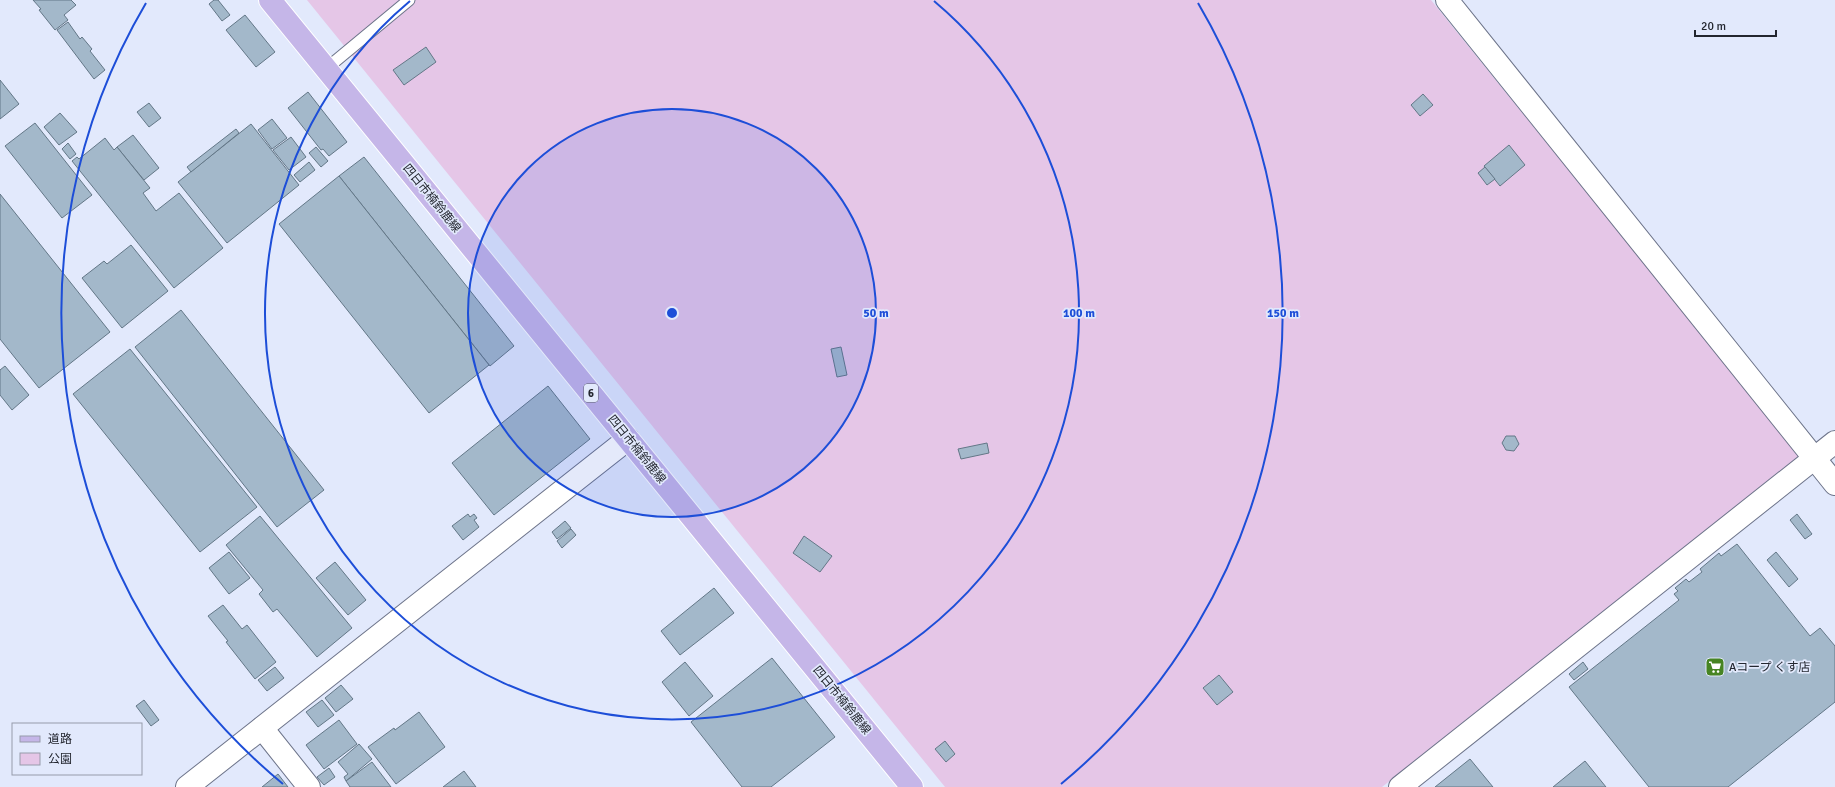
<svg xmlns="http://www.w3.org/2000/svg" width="1835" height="787" font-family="Signika,'Noto Sans JP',sans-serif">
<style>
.green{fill:#e5c6e7}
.building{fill:#a3b8ca;stroke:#637787}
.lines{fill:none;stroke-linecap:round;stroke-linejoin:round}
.lane-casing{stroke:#6d748a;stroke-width:13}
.street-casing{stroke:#6d748a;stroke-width:24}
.primary-casing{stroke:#fff;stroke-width:24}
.lane{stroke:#fff;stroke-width:11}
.street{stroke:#fff;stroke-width:22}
.primary{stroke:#c5b6e8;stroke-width:22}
.ring{fill:none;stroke:#1d4ed8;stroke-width:2}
.labels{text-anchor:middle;stroke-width:3.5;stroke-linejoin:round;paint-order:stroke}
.shield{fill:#e2e9fc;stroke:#5c606c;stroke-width:1}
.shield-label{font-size:11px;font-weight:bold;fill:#23262f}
.street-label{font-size:12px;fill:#23262f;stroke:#e2e9fc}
.poi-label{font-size:12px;fill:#23262f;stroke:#e2e9fc;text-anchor:start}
.centre{fill:#1d4ed8;stroke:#e2e9fc;stroke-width:2}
.ring-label{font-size:12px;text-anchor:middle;font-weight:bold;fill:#1d4ed8;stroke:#e2e9fc;stroke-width:3.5;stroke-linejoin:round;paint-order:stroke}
</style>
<rect width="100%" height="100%" fill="#e2e9fc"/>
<!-- green -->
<path class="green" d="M307,0h1124l369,456 -418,331h-437z"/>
<!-- building -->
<g class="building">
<path d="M33,0h38l5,5 -12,10 4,5 -13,10 -16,-20 2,-1z"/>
<path d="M214,0h4l12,15 -8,6 -13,-17z"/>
<path d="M245,15l30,37 -19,15 -30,-37z"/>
<path d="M68,22l12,17 2,-2 10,12 -2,2 15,19 -11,9 -37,-49z"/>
<path d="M426,47l10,15 -32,23 -11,-15z"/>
<path d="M0,80l19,24 -19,15z"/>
<path d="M308,92l39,50 -18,14 -6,-7 -2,1 -33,-42z"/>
<path d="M1423,94l10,11 -13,11 -9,-11z"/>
<path d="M149,103l12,15 -12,9 -12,-15z"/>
<path d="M60,113l17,19 -18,13 -15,-18z"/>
<path d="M272,119l15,19 -15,11 -14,-19z"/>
<path d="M35,123l57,72 -30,23 -57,-72z"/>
<path d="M251,124l48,61 -72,58 -49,-61z"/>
<path d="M236,129l3,4 -48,39 -4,-5z"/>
<path d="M133,135l26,33 -15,12 -27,-33z"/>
<path d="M291,137l15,20 -17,13 -16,-20z"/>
<path d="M105,138l9,12 3,-3 33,41 -7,5 13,18 23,-18 44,55 -49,40 -102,-127 5,-4 2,2z"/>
<path d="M68,143l8,11 -6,5 -8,-10z"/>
<path d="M1509,145l16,20 -25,21 -16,-20z"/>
<path d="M316,147l12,14 -7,6 -12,-14z"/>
<path d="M364,157l150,189 -24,20 -151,-190z"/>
<path d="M309,162l6,8 -15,12 -6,-7z"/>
<path d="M1485,167l10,12 -8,6 -9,-12z"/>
<path d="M339,176l150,189 -60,48 -150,-189z"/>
<path d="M0,194l110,138 -71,56 -39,-49z"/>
<path d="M131,245l37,46 -46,37 -40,-50 22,-17 3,3z"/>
<path d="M181,310l143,180 -47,37 -142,-180z"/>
<path d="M841,347l6,28 -10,2 -6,-28z"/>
<path d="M130,349l127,158 -57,45 -127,-158z"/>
<path d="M5,366l24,29 -17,15 -12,-15v-25z"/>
<path d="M548,386l42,53 -96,76 -42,-52z"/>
<path d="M1506,436h9l4,8 -5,7 -8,-1 -4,-7z"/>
<path d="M987,443l2,10 -28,6 -3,-10z"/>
<path d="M468,514l2,3 4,-3 3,4 -3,2 5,7 -16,13 -11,-14z"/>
<path d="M1797,514l15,20 -7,5 -15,-19z"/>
<path d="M260,516l92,112 -35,29 -40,-48 -4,3 -14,-18 4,-4 -37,-45z"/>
<path d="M565,521l6,7 -14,11 -5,-7z"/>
<path d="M571,529l5,6 -14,13 -5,-7z"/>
<path d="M804,536l28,20 -12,16 -27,-19z"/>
<path d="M1737,544l73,92 10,-8 15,18v56l-107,85h-79l-80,-100 110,-87 -5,-6 4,-3 -3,-3 11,-9 3,3 13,-10 -2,-3 19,-16 2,3z"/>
<path d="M229,552l21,26 -21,16 -20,-26z"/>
<path d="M1776,552l22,27 -9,8 -22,-27z"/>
<path d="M335,562l31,38 -18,15 -32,-37z"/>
<path d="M714,588l20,25 -54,42 -19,-24z"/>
<path d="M223,605l19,24 5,-4 29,37 -21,17 -29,-37 2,-1 -20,-25z"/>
<path d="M772,658l63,79 -64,50h-29l-51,-65z"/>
<path d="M685,662l28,34 -24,20 -27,-34z"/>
<path d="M1583,662l5,7 -14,11 -5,-6z"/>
<path d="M275,667l9,11 -17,13 -9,-11z"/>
<path d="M1219,675l14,17 -16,13 -14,-17z"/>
<path d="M341,685l12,14 -17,13 -11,-14z"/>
<path d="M144,700l15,20 -8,6 -15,-20z"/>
<path d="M322,700l12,15 -16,12 -12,-15z"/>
<path d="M419,712l26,35 -49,37 -28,-37 26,-19 1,2z"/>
<path d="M339,720l18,24 -33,25 -18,-24z"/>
<path d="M945,741l10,13 -9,8 -11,-13z"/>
<path d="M359,744l13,15 -26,22 -2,-4 4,-3 -10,-12z"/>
<path d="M1470,759l23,28h-58z"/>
<path d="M1585,761l21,26h-53z"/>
<path d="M372,762l19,25h-41l-4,-6z"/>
<path d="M329,768l6,9 -11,8 -7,-8z"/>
<path d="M464,771l12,16h-33z"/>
<path d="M278,774l10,13h-26z"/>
</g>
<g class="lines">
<!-- lane casing -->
<g class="lane-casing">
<path id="lane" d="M327,68l82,-68"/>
</g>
<!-- street casing -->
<g class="street-casing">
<g id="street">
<path d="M1447,0l388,484"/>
<path d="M262,728l47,59"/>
<path d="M187,787l441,-348"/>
<path d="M1400,787l435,-345"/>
</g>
</g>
<!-- primary casing -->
<g class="primary-casing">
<path id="primary" d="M270,0l642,787"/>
</g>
<!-- lane -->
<use href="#lane" class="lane"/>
<!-- street -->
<use href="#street" class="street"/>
<!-- primary -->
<use href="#primary" class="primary"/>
</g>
<!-- distance rings -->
<circle cx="672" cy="313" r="204" fill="#1d4ed8" fill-opacity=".12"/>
<g class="ring">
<circle cx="672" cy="313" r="204"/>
<path d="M934 1A407 407 0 1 1 410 1"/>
<path d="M283 784A611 611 0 0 1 146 3M1198 3A611 611 0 0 1 1061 784"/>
</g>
<!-- icons -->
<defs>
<g id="supermarket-square" transform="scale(1)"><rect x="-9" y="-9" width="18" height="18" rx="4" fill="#478423" stroke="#e2e9fc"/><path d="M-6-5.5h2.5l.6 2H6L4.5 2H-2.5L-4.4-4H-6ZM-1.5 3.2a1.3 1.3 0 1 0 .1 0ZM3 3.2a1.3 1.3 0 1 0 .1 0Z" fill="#fff"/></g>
</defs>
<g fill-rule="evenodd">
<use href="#supermarket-square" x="1715" y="667"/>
</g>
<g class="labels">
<!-- shield labels -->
<rect class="shield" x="584" y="384" width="14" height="18" rx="3"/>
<g class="shield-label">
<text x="591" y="397">6</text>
</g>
<!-- street labels -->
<g class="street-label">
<text transform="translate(432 198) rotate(51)" y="4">四日市楠鈴鹿線</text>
<text transform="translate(637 449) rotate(51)" y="4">四日市楠鈴鹿線</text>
<text transform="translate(842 700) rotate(51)" y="4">四日市楠鈴鹿線</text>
</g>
<!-- poi labels -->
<g class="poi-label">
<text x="1729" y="671">Aコープ くす店</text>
</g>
</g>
<circle cx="672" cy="313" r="6" class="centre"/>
<g class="ring-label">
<text x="876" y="317">50 m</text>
<text x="1079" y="317">100 m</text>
<text x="1283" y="317">150 m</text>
</g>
<!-- legend -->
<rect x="12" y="723" width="130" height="52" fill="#e2e9fc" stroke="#969baa"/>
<rect x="20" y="736" width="20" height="6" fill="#c5b6e8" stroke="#969baa"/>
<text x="48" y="743" font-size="12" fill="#23262f">道路</text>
<rect x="20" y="753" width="20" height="12" fill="#e5c6e7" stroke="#969baa"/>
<text x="48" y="763" font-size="12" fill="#23262f">公園</text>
<!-- scale -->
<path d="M1695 30v6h81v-6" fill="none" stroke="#23262f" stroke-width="2"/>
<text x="1701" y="30" font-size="12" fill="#23262f" stroke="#e2e9fc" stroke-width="3" paint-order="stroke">20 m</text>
</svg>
